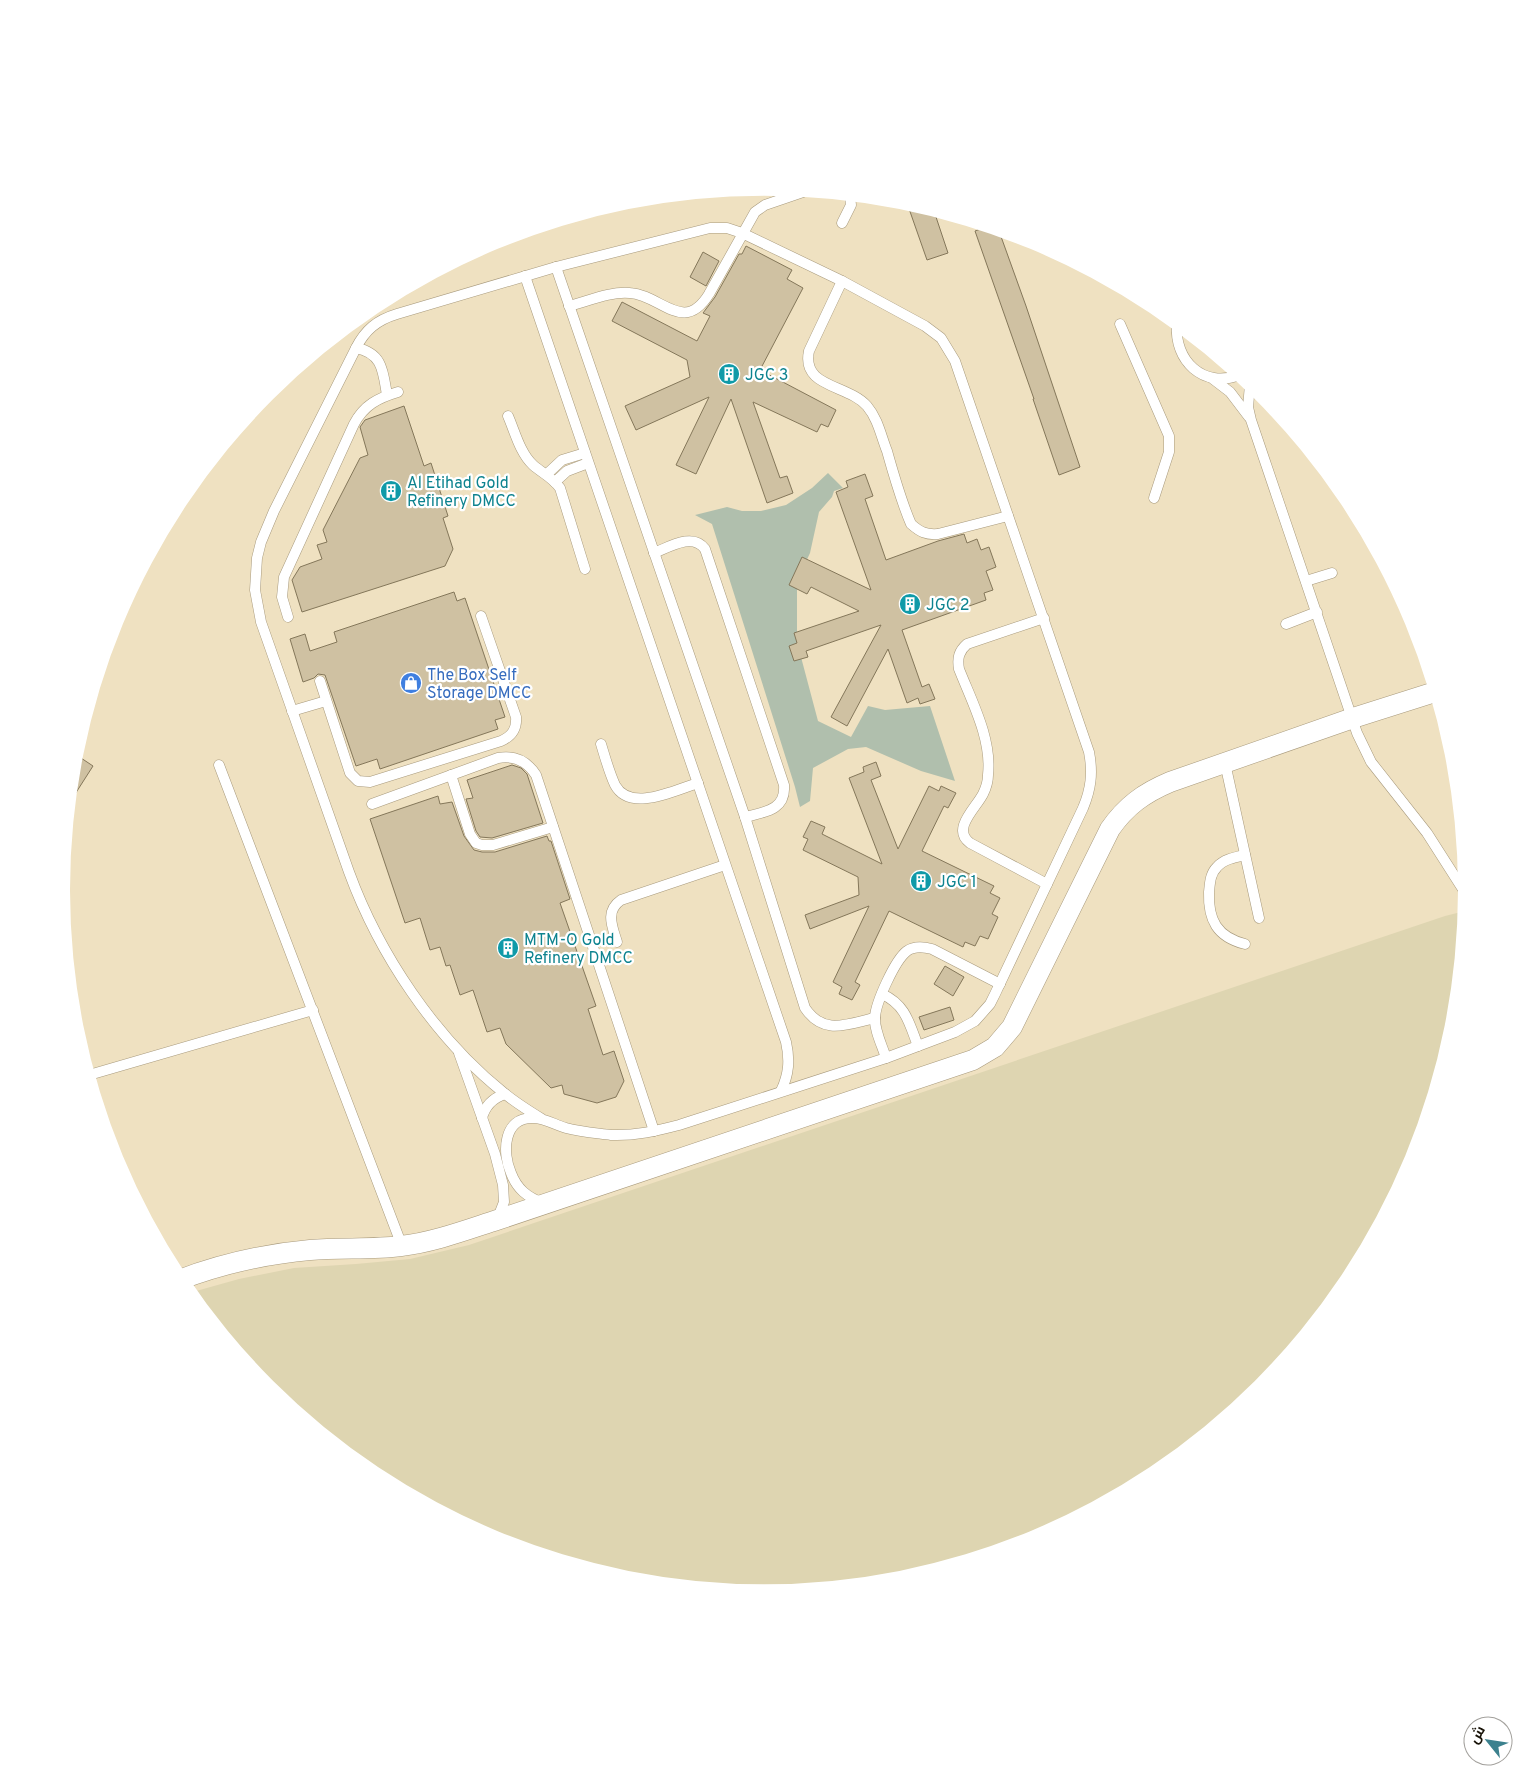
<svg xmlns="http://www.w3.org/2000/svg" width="1528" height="1781" font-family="Overpass,Cairo,sans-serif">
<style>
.green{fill:#b0bfad}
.sand{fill:#ded5b1}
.building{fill:#cfc1a2;stroke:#84775a}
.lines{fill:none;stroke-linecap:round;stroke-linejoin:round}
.lane-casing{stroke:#a89a7d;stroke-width:11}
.street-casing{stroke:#a89a7d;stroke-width:21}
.lane{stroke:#fff;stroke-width:10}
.street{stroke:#fff;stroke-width:20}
.labels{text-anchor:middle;stroke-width:4.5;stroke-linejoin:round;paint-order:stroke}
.culture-label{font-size:16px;fill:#0d838f;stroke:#fff;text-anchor:start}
.shop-label{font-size:16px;fill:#366cbe;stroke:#fff;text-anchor:start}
</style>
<rect width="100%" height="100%" fill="#efe1c1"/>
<!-- green -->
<path class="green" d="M828,473l15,15 -9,3 -2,6 -13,15 -9,41 -13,28v61l21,79 33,16 17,-31 17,4 45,-4 25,75 -34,-10 -55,-24 -18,2 -35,19 -3,33 -10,6 -5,-20 -83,-263 -17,-9 32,-8 15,4h19l25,-6 26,-17z"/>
<!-- sand -->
<path class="sand" d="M1465,911l-12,117 -40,132 -65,121 -87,107 -107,87 -121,65 -132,40 -137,13 -137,-13 -132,-40 -122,-65 -106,-88 -78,-94 50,-14 55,-11 62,-4 54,-5 59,-14 976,-329z"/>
<!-- building -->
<g class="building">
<path d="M907,203l27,8 14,42 -21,7z"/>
<path d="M986,227l13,4 27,75 54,161 -21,8 -26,-76h1l-59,-168z"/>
<path d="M746,246l46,24 -5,9 16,9 -43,82 76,40 -8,17 -7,-3 -4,8 -64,-30 27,76 7,-2 6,17 -26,10 -36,-104 -35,75 -20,-9 33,-68 -73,33 -11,-24 65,-29 -3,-17 -75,-39 10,-19 75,39 13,-25 -7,-3 12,-16 24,-43h3z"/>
<path d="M703,252l16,9 -13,25 -16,-9z"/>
<path d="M404,406l20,60 7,-3 17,53 -5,2 10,31 -8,17 -143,46 -10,-32 8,-13 22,-8 -5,-14 10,-3 -4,-12 37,-72 8,-3 -8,-28 5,-7z"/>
<path d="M865,474l8,22 -8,3 21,61 52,-19 26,-7 3,9 10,-4 4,11 8,-3 7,20 -10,4 7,19 -9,3 2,7 -84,30 20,57 7,-3 6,15 -15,5 -2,-6 -11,5 -19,-54 -41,77 -16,-9 50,-92 -75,26 2,6 -14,4 -5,-15 8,-3 -3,-10 65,-22 -48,-24 -4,7 -18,-9 13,-28 69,33 -35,-98 12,-5 -2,-6z"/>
<path d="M454,592l3,9 8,-3 40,119 -10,3 3,9 -118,40 -3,-10 -21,7 -31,-91 -7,-1 -4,4 -11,4 -13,-43 15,-5 5,17 27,-9 -3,-10z"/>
<path d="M75,754l18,12 -23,36z"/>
<path d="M876,762l5,14 -10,4 27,69 31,-63 10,5 2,-5 15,7 -8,15 -4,-2 -22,45 72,35 -4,7 10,5 -8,16 6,3 -10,22 -8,-3 -5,10 -10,-4 -2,5 -74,-36 -34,71 5,3 -8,15 -13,-6 3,-7 -9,-5 36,-76 -59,23 -5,-14 54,-20 -1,-18 -55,-27 5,-11 -5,-2 8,-16 14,6 -3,7 60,30 -33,-86 15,-6 -1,-5z"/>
<path d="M512,765l9,3 6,6 16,49 -51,15 -12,-1 -4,-6 -10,-32 7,-1 -6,-18z"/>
<path d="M438,796l2,8 12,-2 12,34 10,14 8,2h13l52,-16 2,5h2l19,58 -10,4 36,103 -8,3 15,46 11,-4 10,30 -8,16 -19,6 -33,-9 -2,-9 -11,3 -45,-44 -6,-16 -13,4 -14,-42 -13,5 -10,-30 -4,1 -6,-19 -10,3 -10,-32 -15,5 -35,-104z"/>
<path d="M945,966l19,11 -11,19 -19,-12z"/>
<path d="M950,1007l4,13 -30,10 -5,-13z"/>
</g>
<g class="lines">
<!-- lane casing -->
<g class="lane-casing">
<g id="lane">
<path d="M842,223l9,-18 -1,-9"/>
<path d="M556,267l189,550 60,191c19,28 42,16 70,10"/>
<path d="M525,276l261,766c4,18 3,32 -5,49"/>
<path d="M842,281l-33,70c-8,37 39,33 58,55 11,13 14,30 20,45 7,25 14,50 24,73 9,8 15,11 27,10l70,-18"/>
<path d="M569,306c19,-5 42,-15 61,-13 31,2 54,42 79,1l46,-82 10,-7 38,-13"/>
<path d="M1120,324l49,112v16l-15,46"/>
<path d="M1177,325c-3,35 26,64 62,50"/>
<path d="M356,348c27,5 27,24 31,47"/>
<path d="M1213,379l17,13 19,25"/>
<path d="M1250,385l-2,22 3,13 106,313 14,29 56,71 39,61"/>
<path d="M508,416c7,16 12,37 25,49 9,8 19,12 27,23l25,81"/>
<path d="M547,474l15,-14 23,-7"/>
<path d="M555,482l12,-11 21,-8"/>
<path d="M654,553c15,-6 39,-21 51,-4l79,236c2,25 -19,27 -39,32"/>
<path d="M1306,581l26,-8"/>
<path d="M288,617l-6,-20 2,-20 70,-153c10,-19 24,-26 44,-32"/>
<path d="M1044,618l-77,26c-8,7 -10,14 -8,25 13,33 33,70 29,106 0,6 -2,13 -5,19 -7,14 -32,35 -13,49l77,41"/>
<path d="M1286,624l31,-12"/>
<path d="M320,681l30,92 8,8 12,1 131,-41c11,-5 16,-12 15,-24l-35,-101"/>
<path d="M292,711l34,-10"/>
<path d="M601,744c4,13 8,28 14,41 15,28 60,5 83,-2"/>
<path d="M1225,763l34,155"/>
<path d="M219,765l183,481"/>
<path d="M451,775l19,59 6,9 6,2h11l60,-18"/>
<path d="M372,804l126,-46c17,-3 29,3 38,17l118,356"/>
<path d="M617,942c-5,-16 -12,-31 4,-42l104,-35"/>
<path d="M1245,944c-28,-7 -37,-24 -36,-52 1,-9 1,-18 8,-25 7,-8 19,-10 28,-12"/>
<path d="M882,994c24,11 27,29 36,52"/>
<path d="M459,1053l36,101 8,31 1,17 -7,18"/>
<path d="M886,1058c-4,-13 -12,-28 -11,-41 1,-15 20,-57 32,-66 7,-5 17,-4 25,-2l68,35"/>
<path d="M89,1075l224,-65"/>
<path d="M482,1118c3,-12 11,-20 23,-24"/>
<path d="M542,1119c-13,-8 -26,-16 -38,-26 -69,-55 -125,-139 -155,-221l-88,-250 -6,-32 2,-32 4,-16 13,-31 82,-163c9,-18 21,-28 41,-34l159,-47 154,-39h17l15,5 100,48 83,45 16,12 14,23 134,391c4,21 2,37 -6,56l-88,186 -5,10 -15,17 -20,11 -69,26 -207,67c-23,6 -44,11 -68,10 -15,-2 -30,-3 -45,-7 -11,-3 -21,-10 -33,-10 -30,-1 -31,35 -22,55 6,16 16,24 32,30"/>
</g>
</g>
<!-- street casing -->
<g class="street-casing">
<path id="street" d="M179,1280c42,-16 86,-26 131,-30 30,-3 61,0 91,-4 33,-4 65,-16 96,-26l476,-160 22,-13 17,-20 98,-198c16,-23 34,-36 60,-47l183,-64 82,-26"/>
</g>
<!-- lane -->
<use href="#lane" class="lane"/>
<!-- street -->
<use href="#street" class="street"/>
</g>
<!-- icons -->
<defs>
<g id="building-disc" transform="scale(1.125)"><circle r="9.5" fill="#0f9aa8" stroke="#fff"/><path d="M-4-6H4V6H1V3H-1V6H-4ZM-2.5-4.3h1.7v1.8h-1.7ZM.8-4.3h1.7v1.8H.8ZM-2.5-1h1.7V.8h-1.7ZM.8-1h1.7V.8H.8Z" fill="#fff"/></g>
<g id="shop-disc" transform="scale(1.125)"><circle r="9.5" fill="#3f7fe0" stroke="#fff"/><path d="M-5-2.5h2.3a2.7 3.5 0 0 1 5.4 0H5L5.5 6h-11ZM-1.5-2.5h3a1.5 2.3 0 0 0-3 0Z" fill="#fff"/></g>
</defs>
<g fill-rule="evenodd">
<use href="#building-disc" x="729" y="374"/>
<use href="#building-disc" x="391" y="491"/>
<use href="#building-disc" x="910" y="604"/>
<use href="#shop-disc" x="411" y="683"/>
<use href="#building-disc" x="921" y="881"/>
<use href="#building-disc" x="508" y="948"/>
</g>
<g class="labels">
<!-- culture labels -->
<g class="culture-label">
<text x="745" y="380">JGC 3</text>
<text x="407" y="488">Al Etihad Gold<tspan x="407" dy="18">Refinery DMCC</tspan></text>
<text x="926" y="610">JGC 2</text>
<text x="937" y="887">JGC 1</text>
<text x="524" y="945">MTM-O Gold<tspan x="524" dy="18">Refinery DMCC</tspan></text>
</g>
<!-- shop labels -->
<g class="shop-label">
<text x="427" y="680">The Box Self<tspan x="427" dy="18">Storage DMCC</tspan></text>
</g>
</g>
<!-- crop -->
<path d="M0 0H1528V1781H0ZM70 890a694 694 0 1 1 1388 0a694 694 0 1 1-1388 0Z" fill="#fff" fill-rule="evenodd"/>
<!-- north arrow -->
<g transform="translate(1488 1741) rotate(300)"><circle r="24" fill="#ffffff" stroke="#a3a19d"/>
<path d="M0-4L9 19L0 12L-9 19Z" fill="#3c818e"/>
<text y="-8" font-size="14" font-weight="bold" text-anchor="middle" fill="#191409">ش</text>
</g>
</svg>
